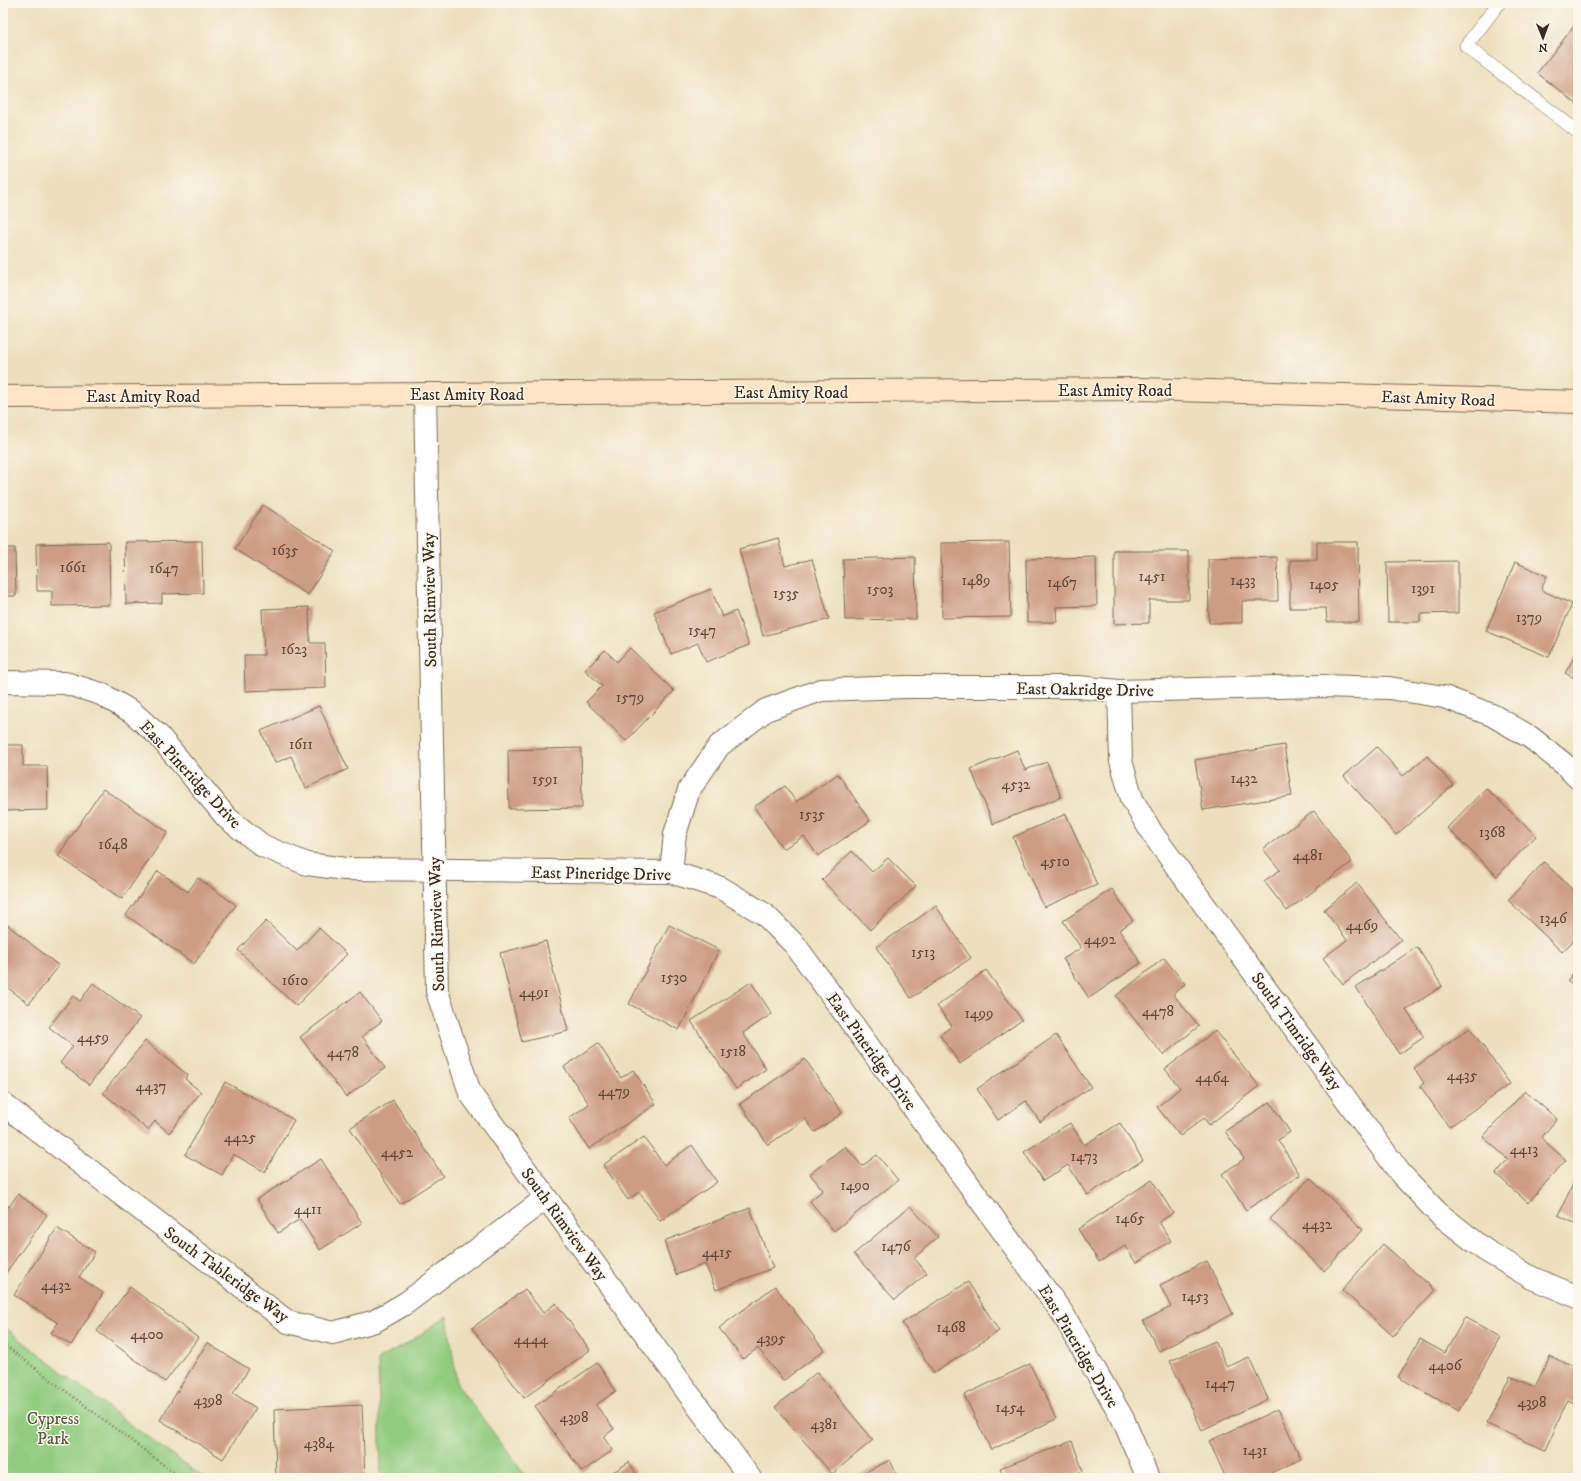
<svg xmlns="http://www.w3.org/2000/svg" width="1581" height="1481" font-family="'IM FELL DW Pica',serif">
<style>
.green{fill:#92cc80;stroke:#667b4f}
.building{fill:#cd9d83}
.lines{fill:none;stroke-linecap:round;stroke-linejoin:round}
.lane-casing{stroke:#796955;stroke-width:14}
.street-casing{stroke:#796955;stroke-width:24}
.secondary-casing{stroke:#796955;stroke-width:24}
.path{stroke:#796955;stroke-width:2.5;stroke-dasharray:1 3;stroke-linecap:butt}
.lane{stroke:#fff;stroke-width:13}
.street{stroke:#fff;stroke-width:22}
.secondary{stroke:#fde5c5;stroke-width:22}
.labels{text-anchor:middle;stroke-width:3;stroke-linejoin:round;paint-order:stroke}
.number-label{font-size:15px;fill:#604737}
.street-label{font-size:17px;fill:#3b2a1e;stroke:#fbf7ec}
.park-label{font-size:17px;fill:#555b3b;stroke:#fbf7ec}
</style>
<rect width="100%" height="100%" fill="#fbf7ec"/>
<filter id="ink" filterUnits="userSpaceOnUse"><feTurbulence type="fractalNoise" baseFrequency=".025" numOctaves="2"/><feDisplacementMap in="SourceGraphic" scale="8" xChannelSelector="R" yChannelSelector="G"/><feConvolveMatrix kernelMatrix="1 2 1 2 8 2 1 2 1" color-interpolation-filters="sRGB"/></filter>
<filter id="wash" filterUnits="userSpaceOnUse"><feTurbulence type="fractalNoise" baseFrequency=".012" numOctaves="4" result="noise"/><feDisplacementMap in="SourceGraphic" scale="16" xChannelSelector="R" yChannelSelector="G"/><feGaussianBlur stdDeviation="0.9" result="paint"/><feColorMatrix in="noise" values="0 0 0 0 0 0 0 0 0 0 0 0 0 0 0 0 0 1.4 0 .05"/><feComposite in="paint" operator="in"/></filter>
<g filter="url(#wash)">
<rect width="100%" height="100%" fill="#ecdfbc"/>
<!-- green -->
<g class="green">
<path d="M447,1316l10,68 70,94h-146l-3,-119 27,-14z"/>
<path d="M3,1326l125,97 76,55h-201z"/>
</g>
<g id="blocks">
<!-- building -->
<g class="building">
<path d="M1575,25l3,2v78l-41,-32z"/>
<path d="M263,505l72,46 -27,44 -73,-46z"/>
<path d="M778,538l7,28 27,-7 17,60 -66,17 -24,-87z"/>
<path d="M202,541l1,52 -41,1v9l-36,1 -1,-62z"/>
<path d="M109,542l1,63 -58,1v-15h-15l-1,-47z"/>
<path d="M1009,542l2,75 -69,1 -1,-75z"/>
<path d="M1317,542h41l1,80h-32l-1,-14h-36v-48h27z"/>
<path d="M3,548h12l1,48h-13z"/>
<path d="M1114,551h75v49h-40v23l-35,1z"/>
<path d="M915,557l1,62 -71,1 -2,-61z"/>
<path d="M1096,557l1,49 -41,1 1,15h-30l-1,-63z"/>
<path d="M1277,557l1,44h-36v22h-33l-1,-64z"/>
<path d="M1458,561v52l-38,1v8h-32l-1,-60z"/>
<path d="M1515,562l32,14 -6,14 31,14 -23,53 -63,-26z"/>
<path d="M711,589l11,28 14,-6 13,34 -43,17 -8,-19 -27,11 -17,-42z"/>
<path d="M309,607l1,36h15l1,45 -81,3 -1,-36h20l-2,-46z"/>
<path d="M630,648l44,43 -48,50 -40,-39 16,-16 -17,-16 20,-20 12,12z"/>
<path d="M1578,651v29l-13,-7z"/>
<path d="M319,706l29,63 -42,19 -15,-32 -16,7 -14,-32z"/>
<path d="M3,745h20v21h24l1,44 -45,1z"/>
<path d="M1284,745l8,51 -89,14 -8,-50z"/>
<path d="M1377,747l26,29 24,-20 26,29 -57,50 -52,-59z"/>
<path d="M581,748l1,60 -73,1 -1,-59z"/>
<path d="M1017,750l8,20 22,-8 14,35 -68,27 -22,-55z"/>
<path d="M838,774l32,47 -52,35 -14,-20 -21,13 -29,-42 31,-21 11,16z"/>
<path d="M1486,788l50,48 -39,40 -50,-48z"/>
<path d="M103,789l65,43 -46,67 -64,-43z"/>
<path d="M1314,811l38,51 -65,49 -23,-30 16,-11 -17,-21z"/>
<path d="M1066,814l31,71 -53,22 -31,-70z"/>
<path d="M852,851l20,21 16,-14 28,28 -46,44 -48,-50z"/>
<path d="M1544,862l34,33v41l-16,16 -54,-52z"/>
<path d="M158,871l30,21 10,-14 38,27 -42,59 -68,-49z"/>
<path d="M1357,883l44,57 -58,44 -20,-26 24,-18 -23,-30z"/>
<path d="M1112,889l21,32 -14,9 22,33 -52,35 -26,-39 18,-11 -18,-27z"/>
<path d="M936,906l35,52 -60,40 -35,-51z"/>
<path d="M266,921l31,30 22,-23 28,26 -51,52 -58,-56z"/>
<path d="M5,923l54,43 -30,38 -26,-20v-58z"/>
<path d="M669,925l50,25 -40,80 -50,-26z"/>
<path d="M546,941l22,90 -46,11 -22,-89z"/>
<path d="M1417,947l25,39 -36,24 18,27 -25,17 -43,-67z"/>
<path d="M1164,958l21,26 -12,10 26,32 -36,29 -47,-59z"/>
<path d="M1578,967v23l-11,-9z"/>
<path d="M986,970l36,50 -62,44 -20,-29 12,-9 -15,-20z"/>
<path d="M751,982l21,32 -29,19 23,36 -30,20 -45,-68z"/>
<path d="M93,983l47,35 -51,67 -29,-22 13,-17 -24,-19 24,-31 7,5z"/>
<path d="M360,992l22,29 -20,15 23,32 -39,29 -46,-60z"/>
<path d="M1470,1028l40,56 -61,43 -29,-41 4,-3 -10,-15z"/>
<path d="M1215,1031l44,55 -50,39 -5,-7 -24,18 -23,-29 23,-19 -15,-19z"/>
<path d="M1056,1035l35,52 -51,35 -14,-21 -28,19 -21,-31z"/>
<path d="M145,1041l43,34 -3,4 16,13 -32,41 -14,-12 -7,9 -45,-37z"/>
<path d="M598,1043l23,35 12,-8 23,34 -67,45 -20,-31 20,-14 -25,-37z"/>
<path d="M805,1059l37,54 -27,19 -10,-13 -37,26 -28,-41z"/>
<path d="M225,1082l69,38 -29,52 -32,-18 -11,21 -37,-20z"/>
<path d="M1525,1091l32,28 -16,19 25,22 -38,43 -32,-29 12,-15 -25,-22z"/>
<path d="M393,1100l50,76 -43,28 -50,-76z"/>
<path d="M1270,1102l20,30 -12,8 22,35 -54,35 -24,-36 22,-15 -19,-28z"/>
<path d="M1070,1123l14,22 36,-22 23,37 -56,35 -19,-30 -25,16 -19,-29z"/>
<path d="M644,1137l20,28 28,-20 25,37 -57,39 -21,-29 -11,8 -25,-35z"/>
<path d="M845,1146l17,20 15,-11 21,25 -64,51 -24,-30 13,-11 -13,-16z"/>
<path d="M321,1159l41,64 -42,27 -20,-31 -22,14 -21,-34z"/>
<path d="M1578,1174v51l-20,-10z"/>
<path d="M1310,1178l53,52 -39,41 -54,-52z"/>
<path d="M1152,1180l21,33 -14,9 12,19 -35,22 -11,-17 -26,16 -21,-33z"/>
<path d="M18,1194l29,21 -42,59 -2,-1v-70l6,4z"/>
<path d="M910,1206l28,31 -24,21 13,15 -32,27 -41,-46z"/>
<path d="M750,1208l23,60 -57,22 -11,-26 -29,11 -12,-34z"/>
<path d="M57,1228l38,24 -16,25 24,16 -32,52 -20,-12 7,-10 -44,-28z"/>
<path d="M1383,1244l52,46 -42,46 -51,-46z"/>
<path d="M1207,1261l26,53 -74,37 -16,-30 28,-14 -11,-22z"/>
<path d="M968,1282l31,49 -65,42 -32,-50z"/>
<path d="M775,1286l49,64 -41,31 -25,-33 -15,11 -24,-31z"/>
<path d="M130,1287l68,51 -33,44 -68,-51z"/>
<path d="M525,1289l18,24 13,-10 34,47 -66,48 -52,-70z"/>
<path d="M1465,1317l35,20 -41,74 -61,-34 22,-38 25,14z"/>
<path d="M1215,1341l12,26 22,-10 19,42 -66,31 -32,-69z"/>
<path d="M207,1343l42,26 -16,24 23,15 -33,51 -63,-39z"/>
<path d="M1550,1356l28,13v36l-10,-5 -23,50 -58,-26 23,-48 25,11z"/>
<path d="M597,1363l19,28 -20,14 18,24 -11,8 10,13 -31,22 -47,-66z"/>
<path d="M1030,1364l26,55 -65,31 -27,-55z"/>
<path d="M817,1372l56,68 -41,34 -57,-67z"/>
<path d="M362,1405l3,73h-89l-2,-69z"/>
<path d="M1278,1409l23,50 -41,19h-34l-17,-37z"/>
<path d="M1072,1441l11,30 -8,3 2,4h-73l-4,-10z"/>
<path d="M890,1460l8,18h-45z"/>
<path d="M629,1462l10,16h-35z"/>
</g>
</g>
</g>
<g filter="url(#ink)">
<use href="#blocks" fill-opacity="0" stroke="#796955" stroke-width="1"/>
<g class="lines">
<!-- lane casing -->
<g class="lane-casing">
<path id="lane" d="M1499,3l-33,43 112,86"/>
</g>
<!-- street casing -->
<g class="street-casing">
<g id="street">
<path d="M425,394l12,597 33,102 280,385"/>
<path d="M3,682l62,1 36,11 31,18 27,24 68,82 36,28 44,18 38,5 326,3 50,16 43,26 31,31 268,369 60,105 25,59"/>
<path d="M1119,691l2,70 11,38 20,34 248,340 38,40 47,37 47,28 46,19"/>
<path d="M671,872l4,-38 14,-44 30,-44 47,-36 55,-20 85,-3h172l41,4 201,-5 69,2 55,9 48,18 38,22 34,27 14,14"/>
<path d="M3,1104l285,218 45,11 42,-12 31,-18 140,-105"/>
</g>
</g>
<!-- secondary casing -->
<g class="secondary-casing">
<path id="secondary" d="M3,397l1137,-8 438,13"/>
</g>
<!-- path -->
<path class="path" d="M3,1344l178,134"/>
<!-- lane -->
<use href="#lane" class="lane"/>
<!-- street -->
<use href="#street" class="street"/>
<!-- secondary -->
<use href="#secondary" class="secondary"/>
</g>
</g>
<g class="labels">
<!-- number labels -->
<g class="number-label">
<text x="285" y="555">1635</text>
<text x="73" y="572">1661</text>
<text x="164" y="573">1647</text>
<text x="1152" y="581">1451</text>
<text x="976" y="585">1489</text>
<text x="1243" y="585">1433</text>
<text x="1062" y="587">1467</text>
<text x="1324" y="589">1405</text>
<text x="1423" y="593">1391</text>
<text x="880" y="594">1503</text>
<text x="786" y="598">1535</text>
<text x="1529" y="622">1379</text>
<text x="702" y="635">1547</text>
<text x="294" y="654">1623</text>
<text x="630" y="702">1579</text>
<text x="301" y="749">1611</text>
<text x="1244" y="783">1432</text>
<text x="545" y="784">1591</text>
<text x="1016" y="789">4532</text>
<text x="812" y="819">1535</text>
<text x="1492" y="837">1368</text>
<text x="113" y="849">1648</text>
<text x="1308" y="860">4481</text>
<text x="1055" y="866">4510</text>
<text x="1553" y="923">1346</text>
<text x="1362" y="930">4469</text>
<text x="1100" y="944">4492</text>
<text x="923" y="957">1513</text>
<text x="674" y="982">1530</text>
<text x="295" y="985">1610</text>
<text x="534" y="997">4491</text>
<text x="1158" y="1016">4478</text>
<text x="979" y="1018">1499</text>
<text x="93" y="1042">4459</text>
<text x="733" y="1056">1518</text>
<text x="343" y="1057">4478</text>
<text x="1462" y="1080">4435</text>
<text x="1212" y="1082">4464</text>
<text x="151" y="1091">4437</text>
<text x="614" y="1096">4479</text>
<text x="240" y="1142">4425</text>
<text x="1524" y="1154">4413</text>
<text x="397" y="1157">4452</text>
<text x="1084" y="1161">1473</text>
<text x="855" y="1190">1490</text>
<text x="308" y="1214">4411</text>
<text x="1130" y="1223">1465</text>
<text x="1317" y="1229">4432</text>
<text x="896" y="1251">1476</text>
<text x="717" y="1257">4415</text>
<text x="56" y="1290">4432</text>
<text x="1195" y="1301">1453</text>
<text x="951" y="1332">1468</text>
<text x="147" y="1339">4400</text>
<text x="771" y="1343">4395</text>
<text x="531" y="1344">4444</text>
<text x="1445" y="1370">4406</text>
<text x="1220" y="1388">1447</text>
<text x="208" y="1405">4398</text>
<text x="1532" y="1407">4398</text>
<text x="1010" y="1412">1454</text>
<text x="574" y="1422">4398</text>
<text x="824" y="1429">4381</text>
<text x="319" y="1448">4384</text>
<text x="1255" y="1455">1431</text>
</g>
<!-- street labels -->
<g class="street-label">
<text x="1115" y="396">East Amity Road</text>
<text x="791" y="398">East Amity Road</text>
<text x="467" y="400">East Amity Road</text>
<text x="143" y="402">East Amity Road</text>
<text transform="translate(1438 398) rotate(2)" y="6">East Amity Road</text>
<text transform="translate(429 600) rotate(-91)" y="6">South Rimview Way</text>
<text transform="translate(1085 689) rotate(1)" y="6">East Oakridge Drive</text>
<text transform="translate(191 774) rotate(47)" y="6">East Pineridge Drive</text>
<text transform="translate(601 873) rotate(1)" y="6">East Pineridge Drive</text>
<text transform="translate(436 924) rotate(-92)" y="6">South Rimview Way</text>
<text transform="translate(1297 1031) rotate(54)" y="6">South Timridge Way</text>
<text transform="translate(872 1051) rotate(54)" y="6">East Pineridge Drive</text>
<text transform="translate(565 1224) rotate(54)" y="6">South Rimview Way</text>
<text transform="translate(227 1274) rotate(36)" y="6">South Tableridge Way</text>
<text transform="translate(1079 1346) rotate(59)" y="6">East Pineridge Drive</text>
</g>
<!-- park labels -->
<g class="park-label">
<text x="53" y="1424">Cypress<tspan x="53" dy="20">Park</tspan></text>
</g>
</g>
<!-- margin -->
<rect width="1581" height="1481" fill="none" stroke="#fbf7ec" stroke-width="16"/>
<!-- north arrow -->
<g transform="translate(1543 38) rotate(179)" stroke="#fbf7ec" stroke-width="3" paint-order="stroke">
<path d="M0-3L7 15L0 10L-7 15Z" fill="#3b2a1e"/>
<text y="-6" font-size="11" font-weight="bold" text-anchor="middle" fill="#3b2a1e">N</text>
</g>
</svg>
